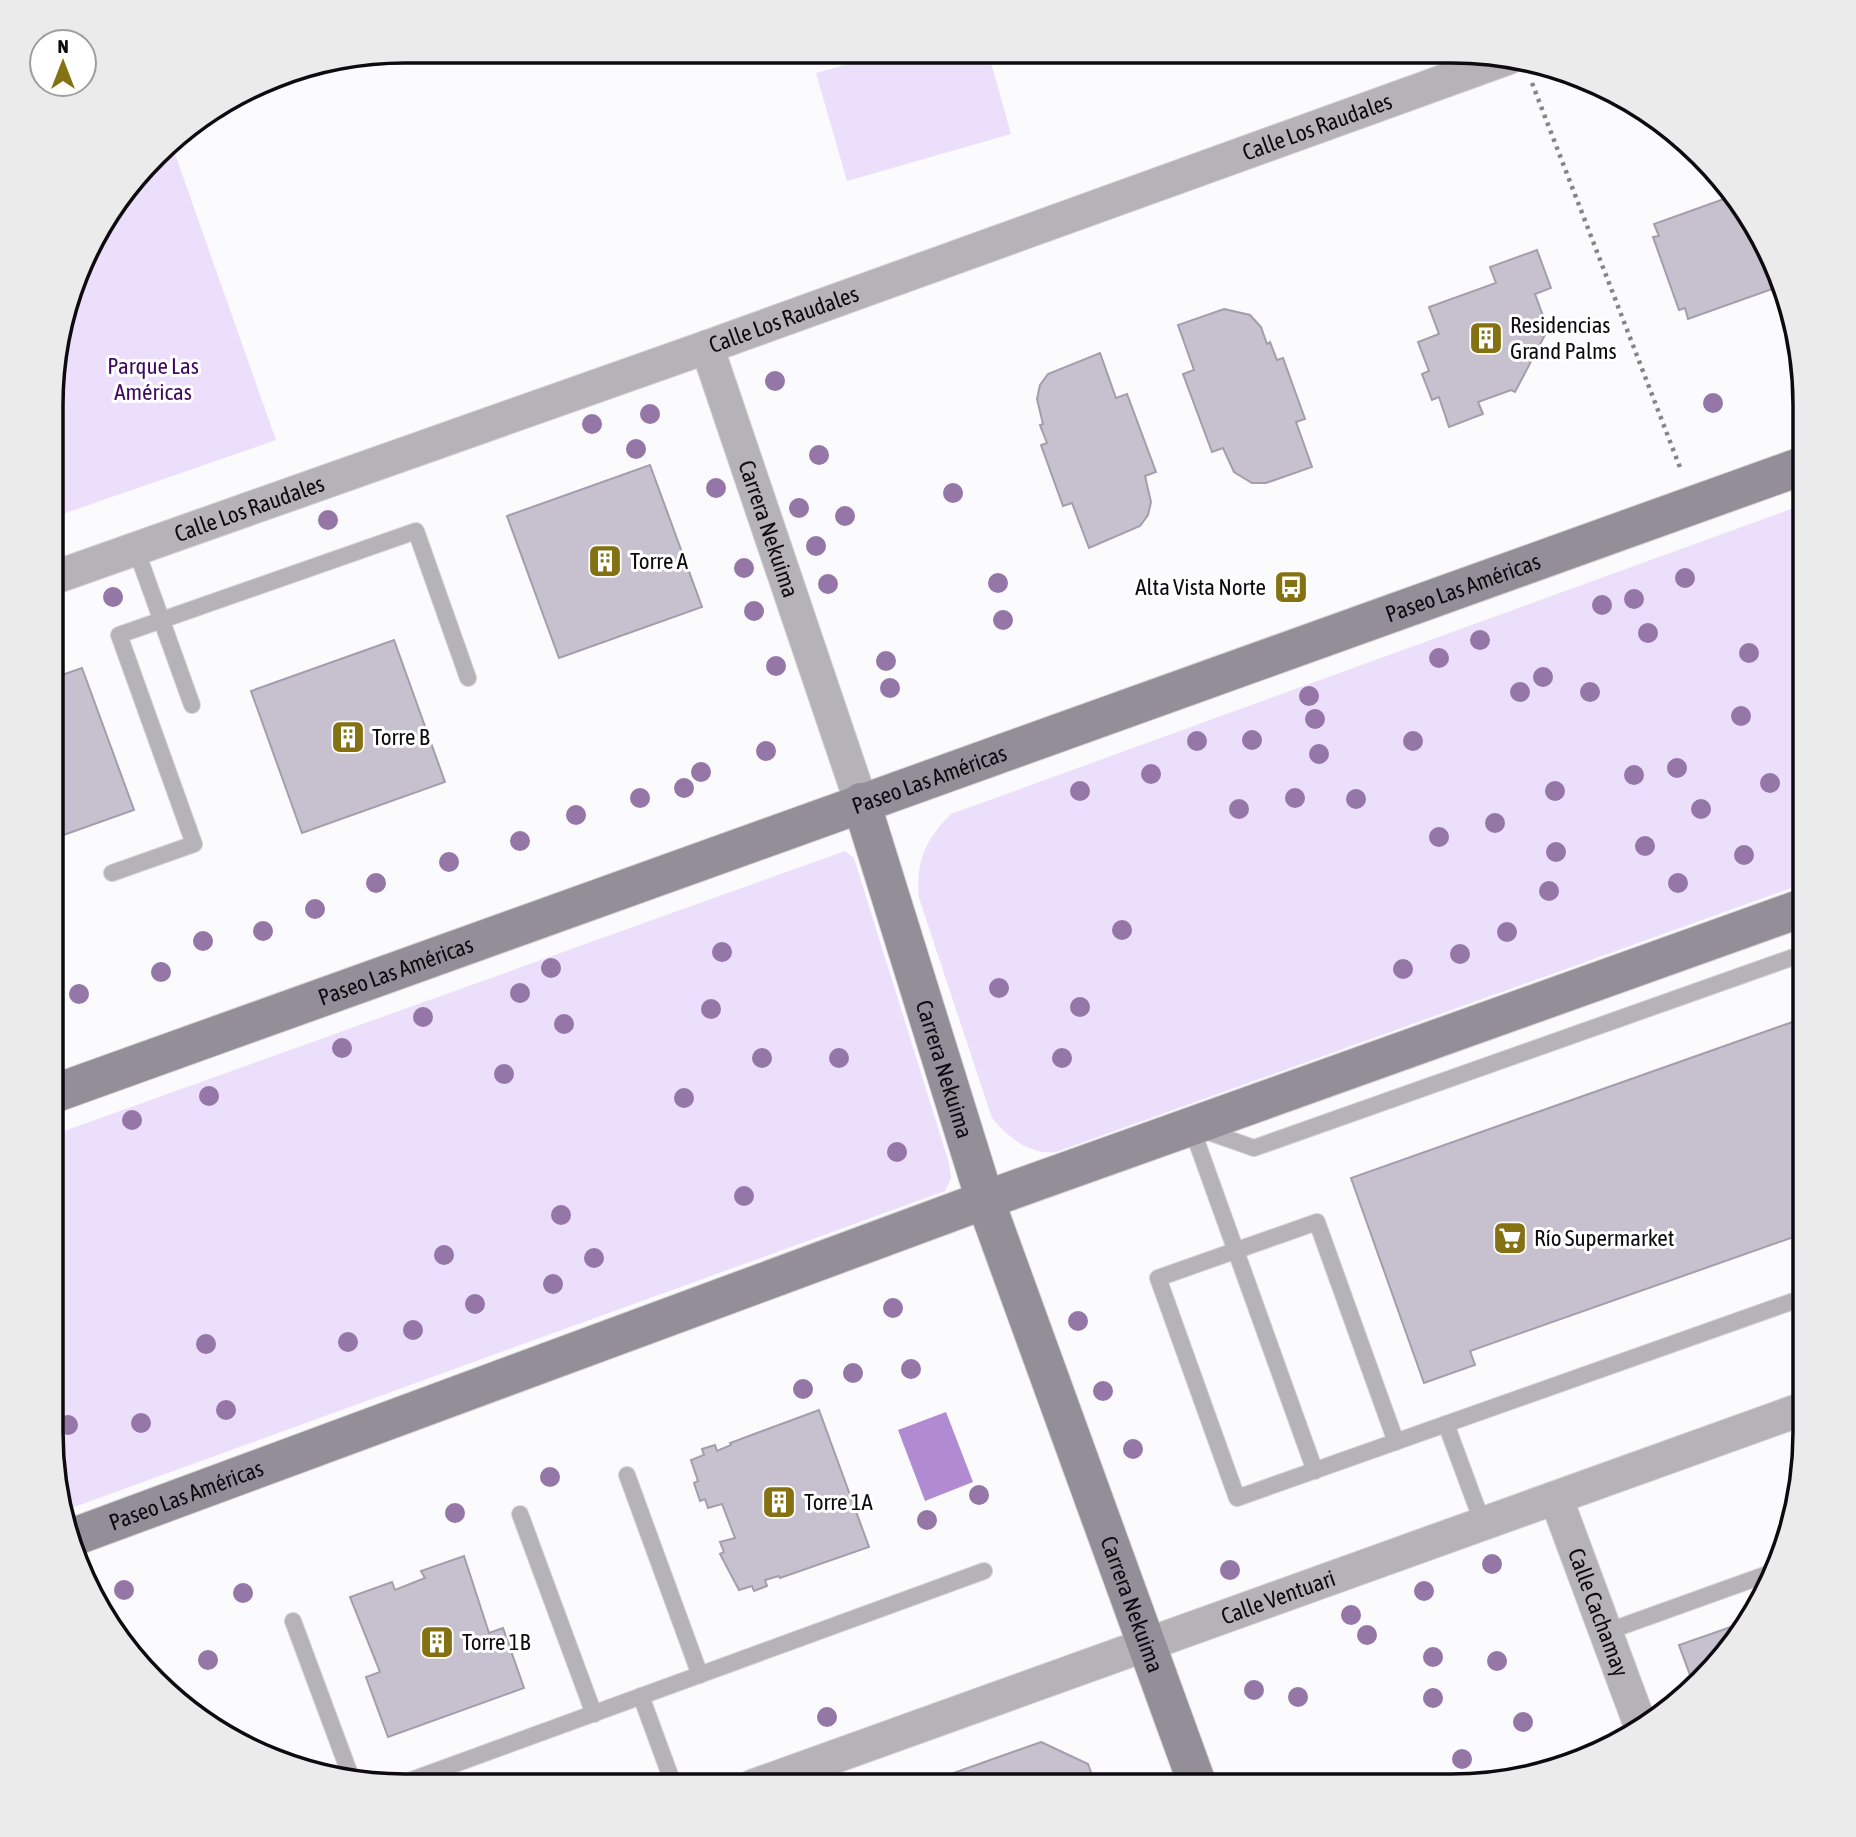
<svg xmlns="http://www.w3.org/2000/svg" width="1856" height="1837" font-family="'Asap Condensed',sans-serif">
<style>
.green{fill:#ecdffb}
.forest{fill:#cda8f1}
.water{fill:#b08bd2}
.building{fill:#c7c0cf;stroke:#a49dac;stroke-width:2}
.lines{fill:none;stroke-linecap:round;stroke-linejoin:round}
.lane-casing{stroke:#d5d4d7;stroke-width:18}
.street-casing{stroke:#d5d4d7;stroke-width:35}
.secondary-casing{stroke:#d5d4d7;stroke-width:40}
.path{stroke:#858487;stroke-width:4.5;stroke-dasharray:3.5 5;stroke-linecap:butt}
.lane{stroke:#b5b2b8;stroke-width:16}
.street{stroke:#b5b2b8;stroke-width:33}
.secondary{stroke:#938e98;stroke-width:38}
.tree{fill:#9476a7}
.labels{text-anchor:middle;stroke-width:6;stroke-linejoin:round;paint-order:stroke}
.street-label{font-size:23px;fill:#0d0b10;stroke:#fff}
.poi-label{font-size:23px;fill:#0d0b10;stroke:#fff;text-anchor:start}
.park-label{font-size:23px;fill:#3f0a60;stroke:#fff}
.rim{fill:none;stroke:#0d0b10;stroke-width:3.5}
</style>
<rect width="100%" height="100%" fill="#fbfafd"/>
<!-- green -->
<g class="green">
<path d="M892,52h96l23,82 -164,47 -31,-108z"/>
<path d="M170,140l106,300 -219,76v-180l41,-108z"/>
<path d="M1805,504v379l-749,269c-27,3 -47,-14 -64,-34l-73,-220c-4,-35 7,-60 32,-84z"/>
<path d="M845,851l9,7 95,305 2,15 -6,13 -882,320 -12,-56 2,-320z"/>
</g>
<!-- forest -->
<path class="forest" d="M272,81l-49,37 -20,3z"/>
<!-- water -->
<path class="water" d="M946,1412l27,70 -48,19 -27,-71z"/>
<!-- building -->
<g class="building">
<path d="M1735,195l48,90 -95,34 -3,-11 -6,2 -26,-73 6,-1 -5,-12z"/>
<path d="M1537,250l14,38 -16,6 11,30 -4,7 4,2 -31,59 -4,-2 -33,12 5,12 -34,13 -10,-30 -7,3 -10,-26 7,-3 -11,-29 21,-8 -10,-27 67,-24 -6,-16z"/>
<path d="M1224,309l26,6 11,12 6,17 3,-2 7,18 6,-2 22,61 -9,3 16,45 -46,16h-14l-18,-11 -11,-24 -11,4 -29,-78 11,-4 -16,-45z"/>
<path d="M1100,353l16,45 11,-4 29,78 -11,4 6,26 -3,13 -8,11 -51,22 -17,-45 -9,3 -22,-61 6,-2 -7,-18 3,-1 -6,-25 3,-14 8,-11z"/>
<path d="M650,465l52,142 -143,51 -52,-142z"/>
<path d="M394,640l51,142 -143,51 -51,-142z"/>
<path d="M82,668l52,142 -79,28 1,-161z"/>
<path d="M1801,1019l4,9v205l-335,118 5,14 -51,18 -73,-205z"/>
<path d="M819,1410l50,137 -89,31 -1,-2 -14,4 2,6 -13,5 -2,-5 -13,4 -19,-36 4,-2 -4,-10 15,-4 -13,-34 -14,4 -3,-9 -5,2 -6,-18 4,-2 -7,-21 13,-5 -2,-6 13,-4 2,6 14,-6 -1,-2z"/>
<path d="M464,1556l25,77 14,-5 21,60 -136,49 -22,-60 14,-5 -30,-75 42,-15 3,8 30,-12 -4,-7z"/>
<path d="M1748,1621l-55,62 -14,-38z"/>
<path d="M1041,1742l47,22 8,22h-157l-2,-7z"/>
</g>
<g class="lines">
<!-- lane casing -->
<g class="lane-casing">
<g id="lane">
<path d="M136,549l56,156"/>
<path d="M112,873l82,-29 -75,-209 297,-104 52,147"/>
<path d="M1191,1126l124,345"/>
<path d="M1200,1129l54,19 551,-195"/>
<path d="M1446,1424l37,100"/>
<path d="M1396,1442l-79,-220 -159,56 79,220 568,-201"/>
<path d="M627,1475l73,200"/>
<path d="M520,1514l74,200"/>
<path d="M293,1621l58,156"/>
<path d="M1606,1632l167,-60"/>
<path d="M137,1660l1,3"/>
<path d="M641,1696l33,90"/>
<path d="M395,1786l589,-215"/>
</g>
</g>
<!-- street casing -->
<g class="street-casing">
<g id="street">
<path id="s1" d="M707,347l154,455"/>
<path id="s2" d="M56,577l651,-230 801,-289"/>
<path id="s3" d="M1556,1498l85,229"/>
<path id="s4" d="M753,1786l1052,-378"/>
</g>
</g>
<!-- secondary casing -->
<g class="secondary-casing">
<g id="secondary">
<path id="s5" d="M861,802l124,398 213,586"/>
<path id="s6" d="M53,1094l1752,-629"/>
<path id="s7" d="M68,1539l917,-339 820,-293"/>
</g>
</g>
<!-- path -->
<path class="path" d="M1532,83l149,387"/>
<!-- lane -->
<use href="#lane" class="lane"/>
<!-- street -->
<use href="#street" class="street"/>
<!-- secondary -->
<use href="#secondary" class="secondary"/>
</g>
<!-- trees -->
<g class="tree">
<circle cx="775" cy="381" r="10"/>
<circle cx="1713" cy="403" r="10"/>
<circle cx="650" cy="414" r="10"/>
<circle cx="592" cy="424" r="10"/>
<circle cx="636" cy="449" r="10"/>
<circle cx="819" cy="455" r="10"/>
<circle cx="716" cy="488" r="10"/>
<circle cx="953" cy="493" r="10"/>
<circle cx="799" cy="508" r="10"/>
<circle cx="845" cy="516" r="10"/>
<circle cx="328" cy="520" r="10"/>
<circle cx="816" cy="546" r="10"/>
<circle cx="744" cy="568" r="10"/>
<circle cx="1685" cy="578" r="10"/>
<circle cx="998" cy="583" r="10"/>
<circle cx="828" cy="584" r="10"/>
<circle cx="113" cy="597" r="10"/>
<circle cx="1634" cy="599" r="10"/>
<circle cx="1602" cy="605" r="10"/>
<circle cx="754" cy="611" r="10"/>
<circle cx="1003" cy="620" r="10"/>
<circle cx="1648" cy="633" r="10"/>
<circle cx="1480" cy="640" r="10"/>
<circle cx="1749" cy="653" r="10"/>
<circle cx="1439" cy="658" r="10"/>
<circle cx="886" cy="661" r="10"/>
<circle cx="776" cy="666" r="10"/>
<circle cx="1543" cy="677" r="10"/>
<circle cx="890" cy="688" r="10"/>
<circle cx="1520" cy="692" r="10"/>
<circle cx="1590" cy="692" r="10"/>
<circle cx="1309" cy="696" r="10"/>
<circle cx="1741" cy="716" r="10"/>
<circle cx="1315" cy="719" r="10"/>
<circle cx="1252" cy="740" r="10"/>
<circle cx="1197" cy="741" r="10"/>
<circle cx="1413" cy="741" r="10"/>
<circle cx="766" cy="751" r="10"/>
<circle cx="1319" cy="754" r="10"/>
<circle cx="1677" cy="768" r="10"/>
<circle cx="701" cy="772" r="10"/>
<circle cx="1151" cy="774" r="10"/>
<circle cx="1634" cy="775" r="10"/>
<circle cx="1770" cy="783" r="10"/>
<circle cx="684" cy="788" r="10"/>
<circle cx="1080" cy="791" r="10"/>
<circle cx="1555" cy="791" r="10"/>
<circle cx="640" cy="798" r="10"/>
<circle cx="1295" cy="798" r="10"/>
<circle cx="1356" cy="799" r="10"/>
<circle cx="1239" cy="809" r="10"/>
<circle cx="1701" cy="809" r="10"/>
<circle cx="576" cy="815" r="10"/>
<circle cx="1495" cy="823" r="10"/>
<circle cx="1439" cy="837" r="10"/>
<circle cx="520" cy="841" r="10"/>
<circle cx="1645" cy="846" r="10"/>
<circle cx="1556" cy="852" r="10"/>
<circle cx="1744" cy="855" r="10"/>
<circle cx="449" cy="862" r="10"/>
<circle cx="376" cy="883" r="10"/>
<circle cx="1678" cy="883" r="10"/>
<circle cx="1549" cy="891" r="10"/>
<circle cx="315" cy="909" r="10"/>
<circle cx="1122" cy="930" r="10"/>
<circle cx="263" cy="931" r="10"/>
<circle cx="1507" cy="932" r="10"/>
<circle cx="203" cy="941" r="10"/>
<circle cx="722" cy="952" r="10"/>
<circle cx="1460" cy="954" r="10"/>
<circle cx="551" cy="968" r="10"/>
<circle cx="1403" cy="969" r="10"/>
<circle cx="161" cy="972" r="10"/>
<circle cx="999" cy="988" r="10"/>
<circle cx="520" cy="993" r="10"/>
<circle cx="79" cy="994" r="10"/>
<circle cx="1080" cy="1007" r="10"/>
<circle cx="711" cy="1009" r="10"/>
<circle cx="423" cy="1017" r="10"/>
<circle cx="564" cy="1024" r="10"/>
<circle cx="342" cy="1048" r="10"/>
<circle cx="762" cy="1058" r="10"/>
<circle cx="839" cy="1058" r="10"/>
<circle cx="1062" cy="1058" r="10"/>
<circle cx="504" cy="1074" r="10"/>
<circle cx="209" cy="1096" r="10"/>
<circle cx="684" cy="1098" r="10"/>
<circle cx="132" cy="1120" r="10"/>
<circle cx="897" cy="1152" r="10"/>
<circle cx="744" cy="1196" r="10"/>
<circle cx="561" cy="1215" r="10"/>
<circle cx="444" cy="1255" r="10"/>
<circle cx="594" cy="1258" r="10"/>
<circle cx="553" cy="1284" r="10"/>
<circle cx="475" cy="1304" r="10"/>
<circle cx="893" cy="1308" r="10"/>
<circle cx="1078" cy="1321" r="10"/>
<circle cx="413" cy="1330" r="10"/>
<circle cx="348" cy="1342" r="10"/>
<circle cx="206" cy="1344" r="10"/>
<circle cx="911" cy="1369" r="10"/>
<circle cx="853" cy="1373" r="10"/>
<circle cx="803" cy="1389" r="10"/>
<circle cx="1103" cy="1391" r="10"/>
<circle cx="226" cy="1410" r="10"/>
<circle cx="141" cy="1423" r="10"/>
<circle cx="68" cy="1425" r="10"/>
<circle cx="1133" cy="1449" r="10"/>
<circle cx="550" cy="1477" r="10"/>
<circle cx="979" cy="1495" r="10"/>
<circle cx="455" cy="1513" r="10"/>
<circle cx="927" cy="1520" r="10"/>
<circle cx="1492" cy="1564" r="10"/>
<circle cx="1230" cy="1570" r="10"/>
<circle cx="124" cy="1590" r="10"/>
<circle cx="1424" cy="1591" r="10"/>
<circle cx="243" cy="1593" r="10"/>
<circle cx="1351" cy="1615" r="10"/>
<circle cx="1367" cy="1635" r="10"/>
<circle cx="1433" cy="1657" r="10"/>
<circle cx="208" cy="1660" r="10"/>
<circle cx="1497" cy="1661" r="10"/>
<circle cx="1254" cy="1690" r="10"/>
<circle cx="1298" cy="1697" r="10"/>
<circle cx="1433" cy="1698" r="10"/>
<circle cx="827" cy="1717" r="10"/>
<circle cx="1523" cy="1722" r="10"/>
<circle cx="1462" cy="1759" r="10"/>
</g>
<!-- icons -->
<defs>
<g id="building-square" transform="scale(1.75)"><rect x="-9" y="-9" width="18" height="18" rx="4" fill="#847112" stroke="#fff"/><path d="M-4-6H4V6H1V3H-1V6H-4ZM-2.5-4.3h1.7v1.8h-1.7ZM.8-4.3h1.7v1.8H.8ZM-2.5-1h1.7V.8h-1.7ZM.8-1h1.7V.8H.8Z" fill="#fff"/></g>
<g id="bus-square" transform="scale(1.75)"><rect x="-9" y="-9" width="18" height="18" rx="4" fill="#847112" stroke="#fff"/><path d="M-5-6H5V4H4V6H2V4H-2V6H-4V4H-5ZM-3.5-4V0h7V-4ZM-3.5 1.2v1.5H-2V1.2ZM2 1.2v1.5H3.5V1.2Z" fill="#fff"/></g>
<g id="supermarket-square" transform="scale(1.75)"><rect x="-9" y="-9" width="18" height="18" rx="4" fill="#847112" stroke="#fff"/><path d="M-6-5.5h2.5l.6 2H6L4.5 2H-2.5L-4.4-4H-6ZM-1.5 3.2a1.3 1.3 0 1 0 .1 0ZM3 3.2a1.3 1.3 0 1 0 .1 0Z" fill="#fff"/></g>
</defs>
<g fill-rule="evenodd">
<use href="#building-square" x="1486" y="338"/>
<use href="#building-square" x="605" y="561"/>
<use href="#bus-square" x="1291" y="587"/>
<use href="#building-square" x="348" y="737"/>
<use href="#supermarket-square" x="1510" y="1238"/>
<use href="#building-square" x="779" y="1502"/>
<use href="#building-square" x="437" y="1642"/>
</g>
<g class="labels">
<!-- street labels -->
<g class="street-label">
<text dy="8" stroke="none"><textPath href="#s2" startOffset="1339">Calle Los Raudales</textPath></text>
<text dy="8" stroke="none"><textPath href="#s2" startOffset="772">Calle Los Raudales</textPath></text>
<text dy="8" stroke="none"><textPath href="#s2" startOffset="205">Calle Los Raudales</textPath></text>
<text dy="8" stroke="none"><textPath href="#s1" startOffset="192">Carrera Nekuima</textPath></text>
<text dy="8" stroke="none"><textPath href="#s6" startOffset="1498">Paseo Las Américas</textPath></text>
<text dy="8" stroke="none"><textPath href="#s6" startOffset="931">Paseo Las Américas</textPath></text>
<text dy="8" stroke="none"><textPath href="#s6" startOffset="364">Paseo Las Américas</textPath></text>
<text dy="8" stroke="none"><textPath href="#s5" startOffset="280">Carrera Nekuima</textPath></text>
<text dy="8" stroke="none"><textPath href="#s7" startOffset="126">Paseo Las Américas</textPath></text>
<text dy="8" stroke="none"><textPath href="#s4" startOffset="558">Calle Ventuari</textPath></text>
<text dy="8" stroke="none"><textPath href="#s5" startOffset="847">Carrera Nekuima</textPath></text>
<text dy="8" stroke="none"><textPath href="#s3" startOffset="122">Calle Cachamay</textPath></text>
</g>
<!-- poi labels -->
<g class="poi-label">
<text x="1510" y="333">Residencias<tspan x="1510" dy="26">Grand Palms</tspan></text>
<text x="630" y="569">Torre A</text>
<text x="1266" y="595" text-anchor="end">Alta Vista Norte</text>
<text x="372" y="745">Torre B</text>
<text x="1534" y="1246">Río Supermarket</text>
<text x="804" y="1510">Torre 1A</text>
<text x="462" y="1650">Torre 1B</text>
</g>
<!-- park labels -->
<g class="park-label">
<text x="153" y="374">Parque Las<tspan x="153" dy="26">Américas</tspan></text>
</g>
</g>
<!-- crop -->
<path d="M0 0H1856V1837H0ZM405 63H1451A342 342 0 0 1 1793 405V1432A342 342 0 0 1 1451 1774H405A342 342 0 0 1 63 1432V405A342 342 0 0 1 405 63Z" fill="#ecebec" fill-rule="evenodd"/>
<path class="rim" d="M405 63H1451A342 342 0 0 1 1793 405V1432A342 342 0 0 1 1451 1774H405A342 342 0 0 1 63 1432V405A342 342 0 0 1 405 63Z"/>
<!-- north arrow -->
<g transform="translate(63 63)"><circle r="33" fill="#ffffff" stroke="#9e9d9f" stroke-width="2"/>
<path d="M0-5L12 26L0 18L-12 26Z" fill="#847112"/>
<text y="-10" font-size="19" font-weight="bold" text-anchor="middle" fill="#0d0b10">N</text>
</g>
</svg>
